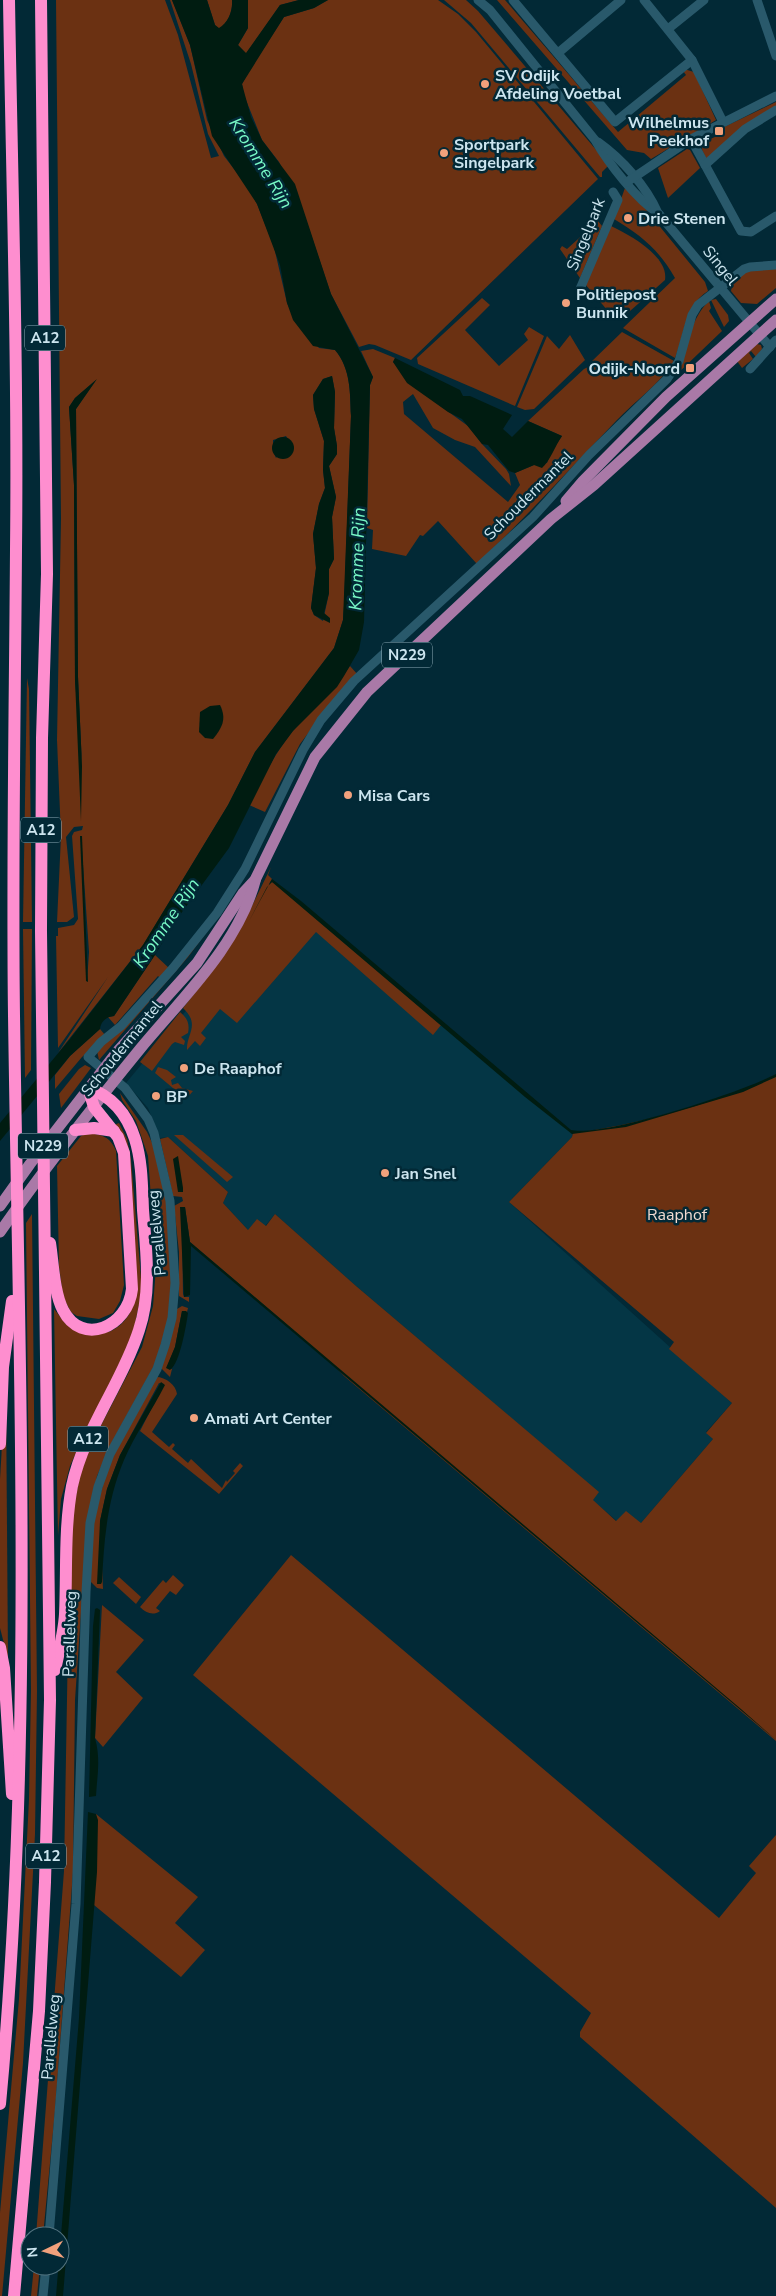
<svg xmlns="http://www.w3.org/2000/svg" width="776" height="2296" font-family="'Nunito Sans',sans-serif">
<style>
.built{fill:#043645}
.green{fill:#6b3112;fill-rule:evenodd}
.water{fill:#001c11}
.lines{fill:none;stroke-linecap:round;stroke-linejoin:round}
.minor{stroke:#29596b;stroke-width:9}
.major{stroke:#a979a7;stroke-width:11}
.highway{stroke:#fe8ecf;stroke-width:12}
.poi-dot{fill:#f1a17c;stroke:#022936;stroke-width:2}
.labels{text-anchor:middle;stroke-width:5;stroke-linejoin:round;paint-order:stroke}
.shield{fill:#022936;stroke:#8fadb8;stroke-width:1}
.shield-label{font-size:15px;font-weight:bold;fill:#cce5ef}
.poi-label{font-size:16px;font-weight:bold;fill:#cce5ef;stroke:#022936;text-anchor:start}
.street-label{font-size:16px;fill:#cce5ef;stroke:#022936}
.park-label{font-size:16px;fill:#f1dbd2;stroke:#022936}
.water-label{font-size:18px;font-style:italic;fill:#77f7c5;stroke:#022936}
</style>
<rect width="100%" height="100%" fill="#022936"/>
<!-- built -->
<path class="built" d="M291,894l282,239 -1,4 -63,65 223,201 -26,29 7,7 -72,84 -24,-2 -25,-21 6,-8 -242,-206 -81,-72 -10,12 -17,4 -25,-27 5,-11 -60,-55 -8,1 -12,-30 -22,-25 68,-82z"/>
<!-- green -->
<g class="green">
<path d="M56,0h109l13,35 33,123 8,-2 -11,-22 -17,-70 -21,-64h2l18,45 17,75 17,36 24,31 9,17 17,43 13,56 8,17 24,28 16,2c16,19 15,42 16,66l-7,190 -1,14 -9,28 -79,104 -27,53 -85,140 -85,108 50,-76 -50,71 -2,-112h2v-8l16,-3 4,-6 -6,-83 2,-4 8,-2 1,-4 -9,1 -8,10 8,80 -7,5h-10l4,-86 -4,-96 4,-221zM332,376l3,16 -1,36 3,18v8l-8,12 7,31 -4,20 2,42 -5,10v24l-6,28 -9,-6 -3,-7 5,-40 -3,-34 6,-30 6,-16 -2,-18 1,-29 -10,-32 -1,-14 10,-16zM96,380l-20,29 2,268 4,89 -7,-86 -1,-195 -5,-78 6,-9zM286,436l3,5 -13,17 -3,-7v-11zM81,835l8,117 -2,30z"/>
<path d="M207,0h25c1,11 -4,23 -13,29l-4,-4z"/>
<path d="M248,0h51l-19,5 -34,49 -8,-9 10,-17z"/>
<path d="M328,0h110l20,14 18,18 122,147 -187,181 -36,-15 -6,-1 -10,3 -28,-53 -29,-86 -23,-46 -17,-22 -18,-45 -2,-11 7,-13 35,-54 30,-9z"/>
<path d="M444,0h22l12,11 131,154 -7,7v5h-2l-129,-154z"/>
<path d="M497,0h8l113,132 68,-57 -3,-4 1,-2 10,3 22,48 -65,39 -7,-6 -17,-3z"/>
<path d="M776,102v4l-69,54 -5,-10 1,-8 19,-8 -2,-5z"/>
<path d="M687,149l3,1 10,18 -32,30 -10,-30z"/>
<path d="M626,185l79,97 3,9c-24,15 -23,43 -33,67l-52,-30 52,-50c-15,-27 -34,-43 -61,-59z"/>
<path d="M598,221l4,5 -22,52 -20,-29 2,-3 5,3z"/>
<path d="M611,226c17,8 58,30 54,54l-44,39 -13,-8 -23,-27z"/>
<path d="M776,269v19l-19,16 -16,-1 -10,-12 1,-6 9,-7v-4l9,-4z"/>
<path d="M482,298l8,7 -25,25 34,36 29,-26 -4,-6 5,-7 15,9 -29,70 -97,-42 -1,-6z"/>
<path d="M716,299l12,16 1,6 -5,6 -13,-27z"/>
<path d="M709,301l2,7 -2,3 13,20 -47,45c13,-25 13,-55 34,-75z"/>
<path d="M622,332l52,29c-15,24 -39,40 -58,60 -46,48 -91,97 -139,143l-39,-43 -15,15 -3,-1 -14,21 -34,-7 1,-19 -6,-2 3,-143 3,-8 -12,-26 12,-2 22,9 -2,4 42,40 33,24 14,18 24,25 3,5 2,12 -36,-39 -20,-7 -22,-12 -20,-34 -10,8 1,12 104,88 12,-17 -5,-12 19,-8 13,-2 4,-11 11,-16 -34,-15 56,-52 10,-5 -3,-2z"/>
<path d="M570,335l15,25 -51,49 -9,1 -8,-3 30,-71 12,13z"/>
<path d="M757,344l4,1 1,4 -6,8 -5,-6 -2,2 4,6 -11,9 -5,-7z"/>
<path d="M350,666l8,9 -39,44 -19,25 -35,68 -16,-7c13,-26 25,-50 43,-73 19,-23 42,-41 58,-66z"/>
<path d="M27,678l2,11 3,233h-9z"/>
<path d="M271,867l-3,8 4,4 -3,5 3,-2 2,1 167,142 -8,10 -117,-103 -79,91 -17,-14 -19,24 5,5 -6,8 -5,-5 -8,9c-1,-16 14,-25 -4,-42l36,-46 31,-52z"/>
<path d="M220,914l-32,43 -89,103 -2,-9z"/>
<path d="M23,929h9l-1,141 -6,8z"/>
<path d="M155,955l15,14 -10,9 -2,-2 -43,49 -7,-8 6,-1z"/>
<path d="M180,1012c7,6 10,11 8,21l-7,4 4,4 -1,4 -9,-3 -3,2 -20,27 -12,-9z"/>
<path d="M100,1029l5,6 -23,22 -27,32v-14l15,-19z"/>
<path d="M85,1065l6,3 -30,40 -2,-14 20,-25z"/>
<path d="M158,1067l9,3 9,7 -5,3 1,5 6,-2 4,5 11,3 -7,8 -31,-26z"/>
<path d="M776,1076v665l-432,-365 -11,-12 -143,-122 -5,-35 -3,19 1,68 1,3h5v5l-10,-6v-44l-5,-46 9,-5 -1,-4 -9,-1 -13,-57 8,-2 60,55 -5,11 25,27 9,-11 9,7 9,-12 81,72 243,206 -6,8 23,21 10,-10 15,12 72,-84 -7,-6 26,-30 -63,-54 5,-7 -165,-140 63,-65 1,-4c65,-8 144,-31 203,-57z"/>
<path d="M120,1093l27,39 8,17 12,57 5,66 -3,43 -13,47 -44,80 -15,34 -10,49 -12,175 -2,172 -18,239 -12,125h-7l28,-365 6,-345 11,-56 15,-35 46,-88 11,-41 3,-38 -8,-112 -12,-35 -14,-21z"/>
<path d="M119,1123l8,16 4,21 11,130 -11,53 -45,87 -16,36 -9,33 -3,37 -4,-227 12,15 43,8c20,-9 25,-25 28,-45l-23,-162z"/>
<path d="M87,1133c15,2 23,3 29,18l8,134 -4,16 -7,12 -14,6 -22,-3 -6,-4 -8,-15 -4,-31 -2,-100 24,-30z"/>
<path d="M174,1135h9l50,42 -6,5z"/>
<path d="M32,1214l5,477 -2,143 -12,229 -21,233h-2v-83l19,-214 10,-200 2,-108 -5,-468z"/>
<path d="M182,1306l6,2 -1,4 -5,-1 -7,36 -8,20 5,2 -2,8 -9,-9 16,-59z"/>
<path d="M156,1377c10,0 20,8 21,17l-25,38 17,15 4,-4 2,2 -3,4 16,14 3,-4 31,29 4,-8 1,2 8,-9 -2,-2 7,-8 3,3 -24,28 -79,-63 24,-47 -5,-1 -39,72 -13,34 -7,32 3,68 -6,-1 -8,-8 5,-62 14,-52z"/>
<path d="M5,1394h1l2,265 -8,-31v-149z"/>
<path d="M291,1555l428,363 37,-45 -7,-7 27,-31v373l-196,-171v-5l11,-19 -398,-338z"/>
<path d="M173,1575l11,10 -8,10 -6,-4 -14,17 4,3c-7,5 -14,2 -20,-4l23,-27 3,3z"/>
<path d="M119,1577l22,20 -5,7 -23,-21z"/>
<path d="M102,1605l42,35 -28,32 27,26 -40,49 -8,-9z"/>
<path d="M96,1814l102,83 -23,26 30,27 -24,27 -87,-72z"/>
<path d="M34,2266h6l-3,30h-6z"/>
</g>
<!-- water -->
<g class="water">
<path d="M172,0h35l8,25 4,3c9,-5 14,-17 13,-28h16v28l-10,17 8,8 34,-48 19,-5h29l-14,8 -30,9 -42,67 9,33 11,23 33,44 36,110 42,83 -3,8 -6,237 -5,28 -15,26 -7,11 -44,44 -17,23 -47,94 -55,75 -19,32 -41,61c-8,1 -13,5 -14,13l-30,27 -70,85v-18l70,-84 73,-94 85,-140 27,-53 79,-104 9,-28 8,-204c-1,-24 0,-47 -16,-66l-22,-4 -20,-26 -6,-17 -7,-38 -23,-61 -45,-68 -22,-91z"/>
<path d="M395,358l65,32 3,6h7l42,19 -9,14 9,8 16,-16 34,15c-7,10 -12,25 -20,32l-8,-3 -19,8 -6,-2 -21,-26 -6,-1 -20,-25 -14,-7 -41,-29 -14,-21z"/>
<path d="M332,376l3,16 -1,36 3,18v8l-8,12 7,31 -4,20 2,42 -5,10v24l-5,20 6,5v5l-16,-8 -3,-7 5,-40 -3,-34 6,-30 6,-16 -2,-18 1,-29 -10,-32 -1,-14 10,-16z"/>
<path d="M97,379l-21,30 2,268 4,89 -1,55 -6,-141 -1,-195 -5,-78 6,-9z"/>
<circle cx="283" cy="448" r="11"/>
<path d="M220,705c7,14 2,23 -7,34l-8,-1 -6,-6 1,-20 10,-6z"/>
<path d="M80,836h2l6,146 -2,-1z"/>
<path d="M272,879l29,22 270,229c34,7 171,-38 205,-56v3l-33,15 -117,35 -54,7 -47,-37 -253,-215 -5,5 -18,34z"/>
<path d="M178,1156l5,32v4h-5l-5,-33z"/>
<path d="M180,1207h5l5,35 551,467 35,31 -585,-494 -1,49 -6,2z"/>
<path d="M182,1311h4l2,2c-2,13 -8,50 -18,57l-4,-2 9,-21z"/>
<path d="M161,1382l4,3c-13,26 -30,49 -41,75 -17,40 -20,80 -22,122l-1,2h-4l3,-63 7,-32 13,-34z"/>
<path d="M97,1608l3,2 -5,128c6,22 2,38 1,58l-7,1 4,-171 2,-17z"/>
<path d="M88,1812l8,2 2,6 -1,52 -34,424h-7l23,-278z"/>
</g>
<g class="lines">
<!-- minor -->
<g class="minor">
<path d="M478,0l12,10 105,130c14,24 41,59 64,74l111,133"/>
<path d="M513,0l102,122 77,-62"/>
<path d="M644,0l48,60 31,62"/>
<path d="M757,0l19,56"/>
<path d="M668,29l36,-29"/>
<path d="M558,53l63,-53"/>
<path d="M691,139l50,92 10,1 25,-16"/>
<path d="M598,142c24,17 48,44 60,71"/>
<path d="M705,165l40,-36 31,-19"/>
<path d="M627,182l64,-43 85,-43"/>
<path d="M580,289l38,-89 -5,-8"/>
<path d="M750,369l26,-29"/>
<path d="M49,2236l27,-332 10,-312 4,-69 8,-36 12,-33 47,-85 8,-24 7,-27 3,-35 -5,-82 -16,-68 -6,-14 -23,-31 -37,-31 13,-15 20,-16 52,-58 44,-55 28,-44 58,-119 18,-30 33,-39 179,-164 56,-62 78,-76 12,-18 13,-46 6,-10 46,-36 6,-2 26,-2"/>
<path d="M43,2296l3,-30"/>
</g>
<!-- major -->
<g class="major">
<path d="M566,501l17,-20 83,-84 110,-98"/>
<path d="M0,1206l30,-42 86,-111 81,-90 46,-70 12,-13"/>
<path d="M0,1232c44,-63 91,-123 140,-183 42,-51 99,-104 116,-171l59,-121 52,-65 184,-173 43,-34 182,-165"/>
</g>
<!-- highway -->
<g class="highway">
<path d="M75,1130l19,-2 20,3"/>
<path d="M50,1243c3,19 4,50 13,67 19,37 65,17 69,-21l-8,-136 -6,-16 -24,-30 -6,-19"/>
<path d="M0,1444l3,-77 9,-66"/>
<path d="M0,1647l4,21 8,126"/>
<path d="M55,1670c4,-19 9,-38 10,-56 2,-43 -1,-86 7,-128 12,-56 50,-103 67,-156 13,-39 7,-81 4,-120 -1,-24 -1,-49 -8,-71 -8,-25 -23,-43 -47,-51"/>
<path d="M0,2104c34,-361 19,-726 14,-1089 -2,-155 1,-310 2,-465 2,-183 -4,-367 -7,-550"/>
<path d="M14,2296l25,-285 6,-129 5,-182 -9,-769 1,-193 5,-164 -6,-574"/>
</g>
</g>
<!-- markers -->
<g class="poi-dot">
<circle cx="485" cy="84" r="5"/>
<rect x="714" y="126" width="10" height="10" rx="2.5"/>
<circle cx="444" cy="153" r="5"/>
<circle cx="628" cy="218" r="5"/>
<circle cx="566" cy="303" r="5"/>
<rect x="685" y="363" width="10" height="10" rx="2.5"/>
<circle cx="348" cy="795" r="5"/>
<circle cx="184" cy="1068" r="5"/>
<circle cx="156" cy="1096" r="5"/>
<circle cx="385" cy="1173" r="5"/>
<circle cx="194" cy="1418" r="5"/>
</g>
<g class="labels">
<!-- shield labels -->
<g class="shield">
<rect x="25" y="325.5" width="40" height="25" rx="4"/>
<rect x="382" y="642.5" width="50" height="25" rx="4"/>
<rect x="21" y="817.5" width="40" height="25" rx="4"/>
<rect x="18" y="1133.5" width="50" height="25" rx="4"/>
<rect x="68" y="1426.5" width="40" height="25" rx="4"/>
<rect x="26" y="1843.5" width="40" height="25" rx="4"/>
</g>
<g class="shield-label">
<text x="45" y="343">A12</text>
<text x="407" y="660">N229</text>
<text x="41" y="835">A12</text>
<text x="43" y="1151">N229</text>
<text x="88" y="1444">A12</text>
<text x="46" y="1861">A12</text>
</g>
<!-- poi labels -->
<g class="poi-label">
<text x="495" y="81">SV Odijk<tspan x="495" dy="18">Afdeling Voetbal</tspan></text>
<text x="709" y="128" text-anchor="end">Wilhelmus<tspan x="709" dy="18">Peekhof</tspan></text>
<text x="454" y="150">Sportpark<tspan x="454" dy="18">Singelpark</tspan></text>
<text x="638" y="224">Drie Stenen</text>
<text x="576" y="300">Politiepost<tspan x="576" dy="18">Bunnik</tspan></text>
<text x="680" y="374" text-anchor="end">Odijk-Noord</text>
<text x="358" y="801">Misa Cars</text>
<text x="194" y="1074">De Raaphof</text>
<text x="166" y="1102">BP</text>
<text x="395" y="1179">Jan Snel</text>
<text x="204" y="1424">Amati Art Center</text>
</g>
<!-- street labels -->
<g class="street-label">
<text transform="translate(585 234) rotate(-68)" y="6">Singelpark</text>
<text transform="translate(721 265) rotate(51)" y="6">Singel</text>
<text transform="translate(528 495) rotate(-45)" y="6">Schoudermantel</text>
<text transform="translate(121 1048) rotate(-51)" y="6">Schoudermantel</text>
<text transform="translate(156 1233) rotate(-95)" y="6">Parallelweg</text>
<text transform="translate(69 1634) rotate(-88)" y="6">Parallelweg</text>
<text transform="translate(50 2037) rotate(-85)" y="6">Parallelweg</text>
</g>
<!-- park labels -->
<g class="park-label">
<text x="677" y="1220">Raaphof</text>
</g>
<!-- water labels -->
<g class="water-label">
<text transform="translate(261 163) rotate(58)" y="6">Kromme Rijn</text>
<text transform="translate(357 559) rotate(-88)" y="6">Kromme Rijn</text>
<text transform="translate(166 923) rotate(-56)" y="6">Kromme Rijn</text>
</g>
</g>
<!-- north arrow -->
<g transform="translate(45 2251) rotate(265)"><circle r="24" fill="#022936" stroke="#537480"/>
<path d="M0-4L9 19L0 12L-9 19Z" fill="#f1a17c"/>
<text y="-8" font-size="14" font-weight="bold" text-anchor="middle" fill="#cce5ef">N</text>
</g>
</svg>
